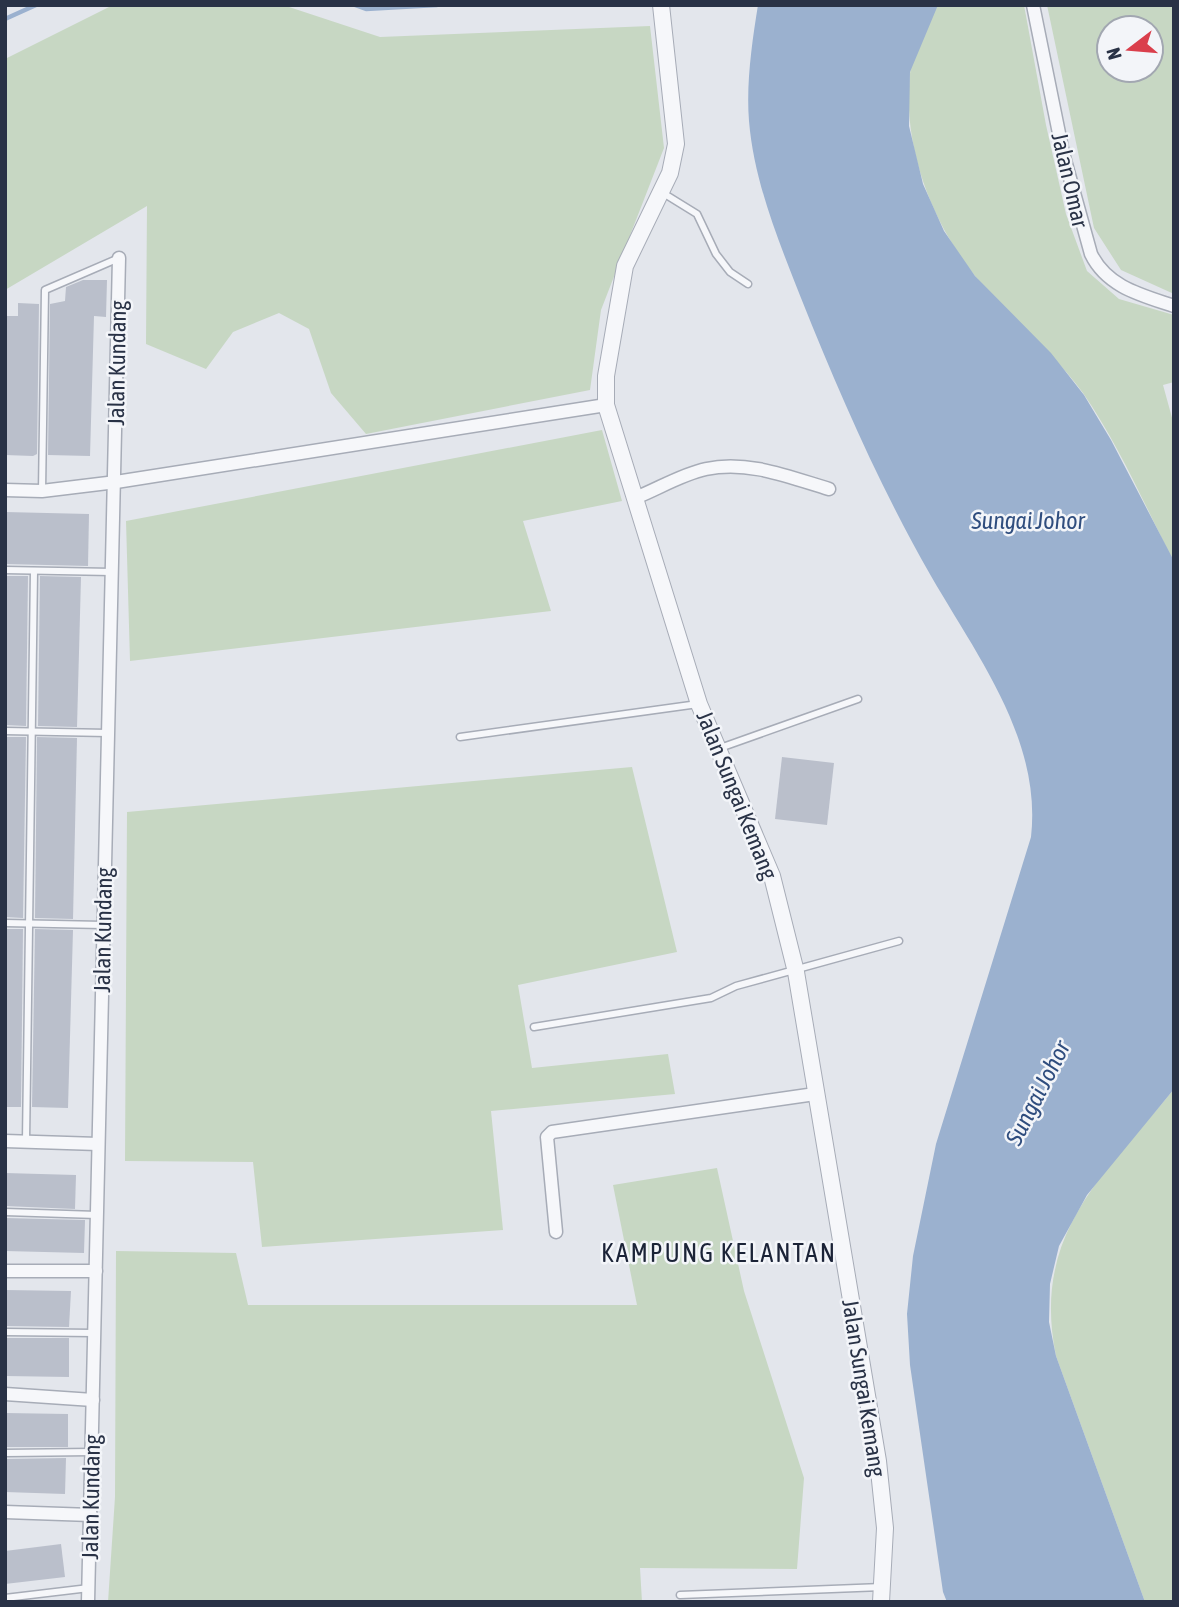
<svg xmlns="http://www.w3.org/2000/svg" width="1179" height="1607" font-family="'Asap Condensed',sans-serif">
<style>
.green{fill:#c7d7c3;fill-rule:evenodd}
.water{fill:#9bb1cf}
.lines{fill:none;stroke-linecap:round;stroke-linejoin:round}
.stream{stroke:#9bb1cf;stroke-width:4.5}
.building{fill:#babfcb}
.service-casing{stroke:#a7acb7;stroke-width:9}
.minor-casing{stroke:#a7acb7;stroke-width:15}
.tertiary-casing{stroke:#a7acb7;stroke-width:18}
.service{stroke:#f6f7fa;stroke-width:6}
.minor{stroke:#f6f7fa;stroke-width:12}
.tertiary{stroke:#f6f7fa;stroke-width:16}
.labels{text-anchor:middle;stroke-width:5;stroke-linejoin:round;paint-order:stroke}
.street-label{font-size:23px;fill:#293246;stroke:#f3f5f9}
.water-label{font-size:24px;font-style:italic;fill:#2f4d7e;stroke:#f3f5f9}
.quarter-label{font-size:26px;letter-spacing:2px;fill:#1b2337;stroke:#f3f5f9}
</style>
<rect width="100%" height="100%" fill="#e3e6ec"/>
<!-- green -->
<g class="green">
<path d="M113,5h170l97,32 270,-11 14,122 -63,162 -11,80 -224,44 -35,-41 -22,-64 -30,-16 -46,19 -27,37 -60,-25 1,-138 -142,84v-231z"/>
<path d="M938,5h86l22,120 20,89 21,57 32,28 55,16v67l-11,3 11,40v137c-29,-56 -55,-117 -91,-169 -31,-43 -75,-75 -108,-117 -44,-55 -73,-131 -65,-202 2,-22 17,-50 28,-69z"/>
<path d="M1047,5h127v289l-53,-24 -27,-42zM1109,28h42v42h-42z"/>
<path d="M602,430l20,71 -99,20 28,90 -421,50 -4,-140z"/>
<path d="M632,767l45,185 -159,33 14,83 136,-14 7,40 -184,17 12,119 -241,17 -9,-85 -128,-1 2,-349z"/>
<path d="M1174,1089v513h-29l-89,-246c-25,-122 47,-180 118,-267z"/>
<path d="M717,1168l27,123 60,187 -7,91 -157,-1 2,34h-534l7,-105 1,-246 120,2 12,52h389l-24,-120z"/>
</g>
<!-- water -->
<path class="water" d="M758,5h180l-28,67 -1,54 14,58 21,47 31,45 76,77 33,42 27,45 63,121v528l-87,106 -28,51 -9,38 -1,38 7,34 89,246h-198l-4,-10 -33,-227 -3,-51 6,-58 23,-112 95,-307c11,-97 -54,-181 -100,-261 -51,-89 -92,-183 -130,-278 -22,-56 -47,-116 -52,-177 -3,-37 3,-79 9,-116z"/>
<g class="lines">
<!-- stream -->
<g class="stream">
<path d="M355,5l11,4 71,-4"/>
<path d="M5,19l31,-14"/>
</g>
</g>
<!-- building -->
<g class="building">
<path d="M83,280h24l-1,37 -12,-1 -4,140 -42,-1 2,-151 15,-3 1,-14z"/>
<path d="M18,303l21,1 -2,150 -4,2 -28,-1v-139h13z"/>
<path d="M5,512l84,2 -1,52 -83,-2z"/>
<path d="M5,576h23l-2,150 -21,-1z"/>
<path d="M40,576l41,1 -4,150 -39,-1z"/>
<path d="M5,737h21l-3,181 -18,-1z"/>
<path d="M37,737l40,1 -4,181 -38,-1z"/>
<path d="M782,757l52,6 -7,62 -52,-6z"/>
<path d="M5,929h18l-2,178h-16z"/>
<path d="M35,929l38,1 -5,178 -36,-1z"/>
<path d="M5,1173l71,2 -1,34 -70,-3z"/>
<path d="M5,1218l80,2 -1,33 -79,-2z"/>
<path d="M5,1290l66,1 -2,36 -64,-1z"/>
<path d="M5,1338h64v39l-64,-1z"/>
<path d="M5,1413l63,1v33h-63z"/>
<path d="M66,1458l-1,36 -60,-2v-33z"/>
<path d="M61,1544l4,33 -60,7v-33z"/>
</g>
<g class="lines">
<!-- service casing -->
<g class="service-casing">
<g id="service">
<path d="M663,193l34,21 19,40 14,18 18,12"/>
<path d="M42,491l3,-201 74,-32"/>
<path d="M5,570l107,2"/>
<path d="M5,731l103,2"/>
<path d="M460,737l238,-33"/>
<path d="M720,748l138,-49"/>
<path d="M5,923l98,2"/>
<path d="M534,1027l177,-29 25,-12 163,-45"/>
<path d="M26,1141l8,-570"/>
<path d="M5,1212l92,3"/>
<path d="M5,1332l89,1"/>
<path d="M5,1453l87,-1"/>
<path d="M680,1595l202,-8"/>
<path d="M5,1598l84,-10"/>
</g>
</g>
<!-- minor casing -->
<g class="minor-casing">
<g id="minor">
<path d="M1033,5l30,148 28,101c16,33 50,41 83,52"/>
<path d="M5,490l37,1 74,-9 490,-77"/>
<path d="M635,498c23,-9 47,-24 71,-29 42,-9 83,8 123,20"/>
<path d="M5,1141l93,3"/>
<path d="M556,1232l-9,-95 5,-5 263,-38"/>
<path d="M5,1271h91"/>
<path d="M5,1394l88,6"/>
<path d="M5,1512l86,3"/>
<path d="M88,1602l31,-1344"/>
</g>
</g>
<!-- tertiary casing -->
<g class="tertiary-casing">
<path id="tertiary" d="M661,5l15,139 -6,29 -45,93 -19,110v29l93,299 73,172 24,96 82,489 7,67 -4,74"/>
</g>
<!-- service -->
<use href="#service" class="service"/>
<!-- minor -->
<use href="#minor" class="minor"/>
<!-- tertiary -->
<use href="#tertiary" class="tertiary"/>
</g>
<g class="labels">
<!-- street labels -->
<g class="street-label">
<text transform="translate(1070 180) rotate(77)" y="8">Jalan Omar</text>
<text transform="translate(117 363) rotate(-89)" y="8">Jalan Kundang</text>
<text transform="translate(737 795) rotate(68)" y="8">Jalan Sungai Kemang</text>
<text transform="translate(103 930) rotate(-89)" y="8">Jalan Kundang</text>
<text transform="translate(864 1388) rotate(81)" y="8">Jalan Sungai Kemang</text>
<text transform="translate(91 1497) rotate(-89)" y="8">Jalan Kundang</text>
</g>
<!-- water labels -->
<g class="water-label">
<text x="1028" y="529">Sungai Johor</text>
<text transform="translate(1038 1093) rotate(-63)" y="8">Sungai Johor</text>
</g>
<!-- quarter labels -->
<g class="quarter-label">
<text x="719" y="1262">KAMPUNG KELANTAN</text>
</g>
</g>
<!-- border -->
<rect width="1179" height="1607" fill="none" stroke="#293246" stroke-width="14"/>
<!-- north arrow -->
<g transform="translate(1130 49) rotate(254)"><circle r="33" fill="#f3f5f9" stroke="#a2a7b1" stroke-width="2"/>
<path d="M0-5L12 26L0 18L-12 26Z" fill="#da3f4c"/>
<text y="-10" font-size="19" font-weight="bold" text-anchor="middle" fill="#293246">N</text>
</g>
</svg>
